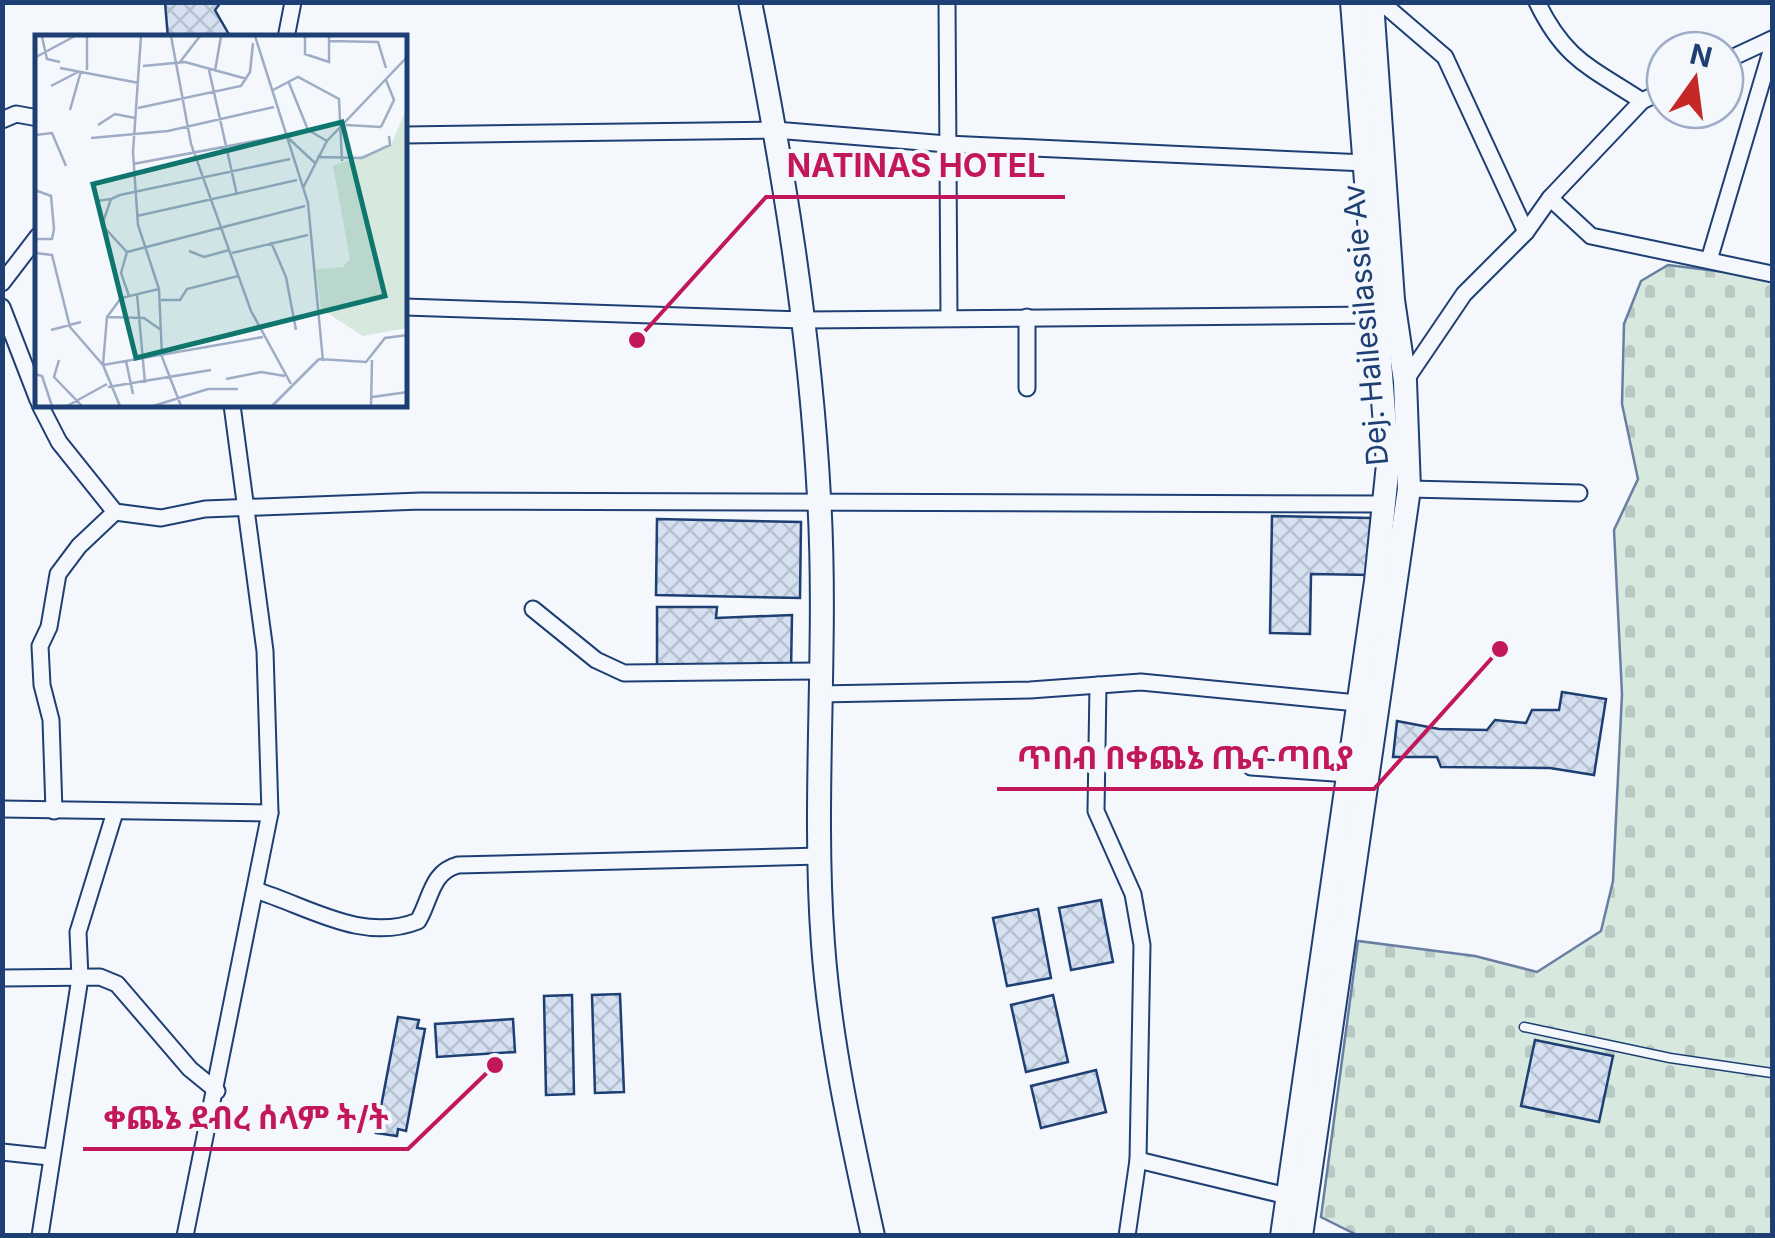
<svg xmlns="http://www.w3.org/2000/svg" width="1775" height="1238" font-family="Inter,'Noto Sans Ethiopic',sans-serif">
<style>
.cemetery{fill:url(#cemetery-stones);stroke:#687fa3;stroke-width:2.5}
.building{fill:url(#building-cross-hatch);stroke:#1d3f73;stroke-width:2.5}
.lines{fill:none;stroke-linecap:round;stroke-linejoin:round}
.lane-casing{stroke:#1d3f73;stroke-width:11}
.street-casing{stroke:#1d3f73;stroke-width:19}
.secondary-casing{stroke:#1d3f73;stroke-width:26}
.lane{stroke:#f4f7fb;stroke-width:8}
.street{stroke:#f4f7fb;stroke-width:15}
.secondary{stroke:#f4f7fb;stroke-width:22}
.labels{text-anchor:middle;stroke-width:8;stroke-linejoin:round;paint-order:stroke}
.street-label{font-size:30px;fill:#1d3f73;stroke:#f4f7fb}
.inset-road{fill:none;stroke:#9eadc5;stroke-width:2.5}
.view{fill:#0f766e;fill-opacity:0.15;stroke:#0f766e;stroke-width:5}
.inset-edge{fill:none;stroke:#1d3f73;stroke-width:5}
.leader{fill:none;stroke:#c2185b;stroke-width:4}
.callout-dot{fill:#c2185b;stroke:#f4f7fb;stroke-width:4}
.callout-label{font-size:32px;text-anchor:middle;font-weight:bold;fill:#c2185b;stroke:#f4f7fb;stroke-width:8;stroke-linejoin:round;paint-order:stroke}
</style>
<defs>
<pattern id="cemetery-stones" width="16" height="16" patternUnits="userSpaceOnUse" patternTransform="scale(2.5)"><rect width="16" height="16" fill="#d7e8df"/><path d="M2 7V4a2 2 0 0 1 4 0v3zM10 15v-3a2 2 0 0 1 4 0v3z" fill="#b8c8c3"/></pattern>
<pattern id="building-cross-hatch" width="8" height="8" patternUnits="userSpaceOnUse" patternTransform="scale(2.5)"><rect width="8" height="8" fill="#d5e0f0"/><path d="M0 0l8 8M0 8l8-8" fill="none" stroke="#b6c1d1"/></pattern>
</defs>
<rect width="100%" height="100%" fill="#f4f7fb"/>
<!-- cemetery -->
<path class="cemetery" d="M1668,265l104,13v957l-413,1 -38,-19 37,-276 117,15 62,16 64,-41 12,-50 9,-187 -8,-164 24,-51 -16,-75 2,-80 17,-43z"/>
<!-- building -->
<g class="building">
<path d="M165,2h56l-6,8 16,28h-63z"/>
<path d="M1272,516l100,2 -1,57 -60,-1 -1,60 -40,-1z"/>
<path d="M657,519l144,3 -1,76 -144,-3z"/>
<path d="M657,607h60l-1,11 76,-3 -1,55 -134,1z"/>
<path d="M1562,692l44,7 -12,76 -44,-7 -109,-1 -4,-10h-44l4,-36 42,8 48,1 8,-10 31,3 6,-13h27z"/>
<path d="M1101,900l12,62 -42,8 -12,-62z"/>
<path d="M1038,909l13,69 -44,8 -14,-68z"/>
<path d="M620,994l4,98 -29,1 -3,-98z"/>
<path d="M572,995l2,99 -28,1 -2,-99z"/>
<path d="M1053,995l15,67 -42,10 -15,-67z"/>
<path d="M398,1017l21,3 -2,8 8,1 -19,102 -8,-2 -1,7 -21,-3z"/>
<path d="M513,1019l2,33 -78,5 -2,-33z"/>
<path d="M1535,1040l78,16 -14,66 -78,-16z"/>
<path d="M1096,1070l10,42 -65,16 -10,-42z"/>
</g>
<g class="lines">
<!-- lane casing -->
<g class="lane-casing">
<path id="lane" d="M1524,1027l146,31 102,15"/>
</g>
<!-- street casing -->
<g class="street-casing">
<g id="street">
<path d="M947,2l2,316"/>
<path d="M1381,2l64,55 81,175"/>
<path d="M1537,2c28,58 53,65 105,99"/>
<path d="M286,38l7,-36"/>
<path d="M1725,61l47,-22"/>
<path d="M2,120l14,-6 22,4"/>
<path d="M405,135l370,-5 172,14 419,19"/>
<path d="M1550,198l41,38 181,38"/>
<path d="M1709,260l63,-212"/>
<path d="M2,283l36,-47"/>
<path d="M2,307l36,93"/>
<path d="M405,307l399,13 574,-5"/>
<path d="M1405,381l59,-87 62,-62 24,-34 92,-97 23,-11"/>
<path d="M1027,388v-71"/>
<path d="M40,405l19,37 56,70 46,6 44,-9 216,-8 965,3"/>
<path d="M1409,489l170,4"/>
<path d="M533,609l63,51 28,13 195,-2"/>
<path d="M1098,685l-2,126 37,83 9,51 -4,215 -11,76"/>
<path d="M819,694l211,-4 111,-8 216,21"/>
<path d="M1251,767l97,7"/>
<path d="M2,809l268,4"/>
<path d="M54,811l-3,-91 -9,-35 -2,-39 9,-19 9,-53 21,-28 36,-34"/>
<path d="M258,891c51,16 105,52 160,30 13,-22 13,-49 40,-56l362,-9"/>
<path d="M2,978l98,-1 17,7 73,85 27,22"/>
<path d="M2,1152l47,5"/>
<path d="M1138,1160l149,36"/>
<path d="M40,1236l40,-258 -2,-46 37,-120"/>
<path d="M185,1236l85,-423 -5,-162 -33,-246"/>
</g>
</g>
<!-- secondary casing -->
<g class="secondary-casing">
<g id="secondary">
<path d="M750,2c33,164 60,328 69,495 9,149 -7,299 4,447 7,98 29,196 50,292"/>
<path d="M1282,1236l94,-655 12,-117 -36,-462"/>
<path d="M1301,1236l108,-747 -4,-108 -12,-81 -21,-298"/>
</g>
</g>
<!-- lane -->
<use href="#lane" class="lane"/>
<!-- street -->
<use href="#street" class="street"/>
<!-- secondary -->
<use href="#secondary" class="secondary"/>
</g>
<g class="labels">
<!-- street labels -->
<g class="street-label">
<text transform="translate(1366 325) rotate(-95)" y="10">Dej. Hailesilassie Av</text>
</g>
</g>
<!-- overview -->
<g transform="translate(35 35)">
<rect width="372" height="372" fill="#f4f7fb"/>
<path d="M372,72v221l-44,8 -42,-27 -5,-40 27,-2 7,-8 -17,-93 58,-21z" fill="#d7e8df"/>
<path class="inset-road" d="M106,1l-8,116 5,73 21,64 3,68 19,49M136,1l20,108 60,167 40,73M220,1l53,167 15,158M270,1v18l24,8v-26M7,2l5,22 13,3M295,6l48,1 8,26M1,22l39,-21M145,27l20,-26M108,31l42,-4 62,17M25,33l79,15M52,35v-34M174,35l28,125M180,36l6,-35M254,48l19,47 19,11M16,51l27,-14M238,55l25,-13 41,22 3,62M103,73l103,-22 9,-14 3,-29M35,75l11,-39M63,90l17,-11 20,4M311,90l35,2M346,92l13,-27 -8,-20M0,100l17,-2 14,33M250,100l30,28M56,103l77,-7 106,-24M282,122l45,1 28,-13 -1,-9M255,124l-170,36 -9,4 -9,26 25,27 178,-46M98,129l149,-28M268,153l24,-47 81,-85M0,155l16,6 3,33 -2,10h-17M102,181l160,-36M67,190l-5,-24 14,-2M236,207l15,35 10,53M154,216l15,6 25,-7M92,217l-6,21 8,23M0,218l17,2 18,72 33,38M197,218l76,-18M102,259l8,89M126,265h19l7,-11 51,-13M72,282l37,1 17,12M16,295l30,-8M284,324l47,3 19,-24 23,-3M24,325l-5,17 28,29M91,326l7,33M68,330l160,-28M0,339l7,2 10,30M191,344l35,-7 24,4M73,352l103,-17M337,362l36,-5M32,371l40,-22M85,371l-17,-41 4,-48 14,-19 38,-9M118,371l55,-17h30M237,371l47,-47M336,371l1,-46"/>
<path class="view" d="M307,87l43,174 -249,62 -43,-174z"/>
<rect width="372" height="372" class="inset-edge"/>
</g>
<!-- callouts -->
<path class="leader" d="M637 340L766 197H1065M1500 649L1374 789H997M495 1065L408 1149H83"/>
<g class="callout-dot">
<circle cx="637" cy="340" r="10"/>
<circle cx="1500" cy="649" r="10"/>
<circle cx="495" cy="1065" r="10"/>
</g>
<g class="callout-label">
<text x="916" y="177">NATINAS HOTEL</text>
<text x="1185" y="769">ጥበብ በቀጨኔ ጤና ጣቢያ</text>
<text x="246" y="1129">ቀጨኔ ደብረ ሰላም ት/ት</text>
</g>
<!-- border -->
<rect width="1775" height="1238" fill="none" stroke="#1d3f73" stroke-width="10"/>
<!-- north arrow -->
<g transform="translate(1695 80) rotate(14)"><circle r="48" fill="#f4f7fb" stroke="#9eadc5" stroke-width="2.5"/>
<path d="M0-8L18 38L0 25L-18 38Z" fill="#c62828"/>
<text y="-15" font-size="28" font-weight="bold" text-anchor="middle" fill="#1d3f73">N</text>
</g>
</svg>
